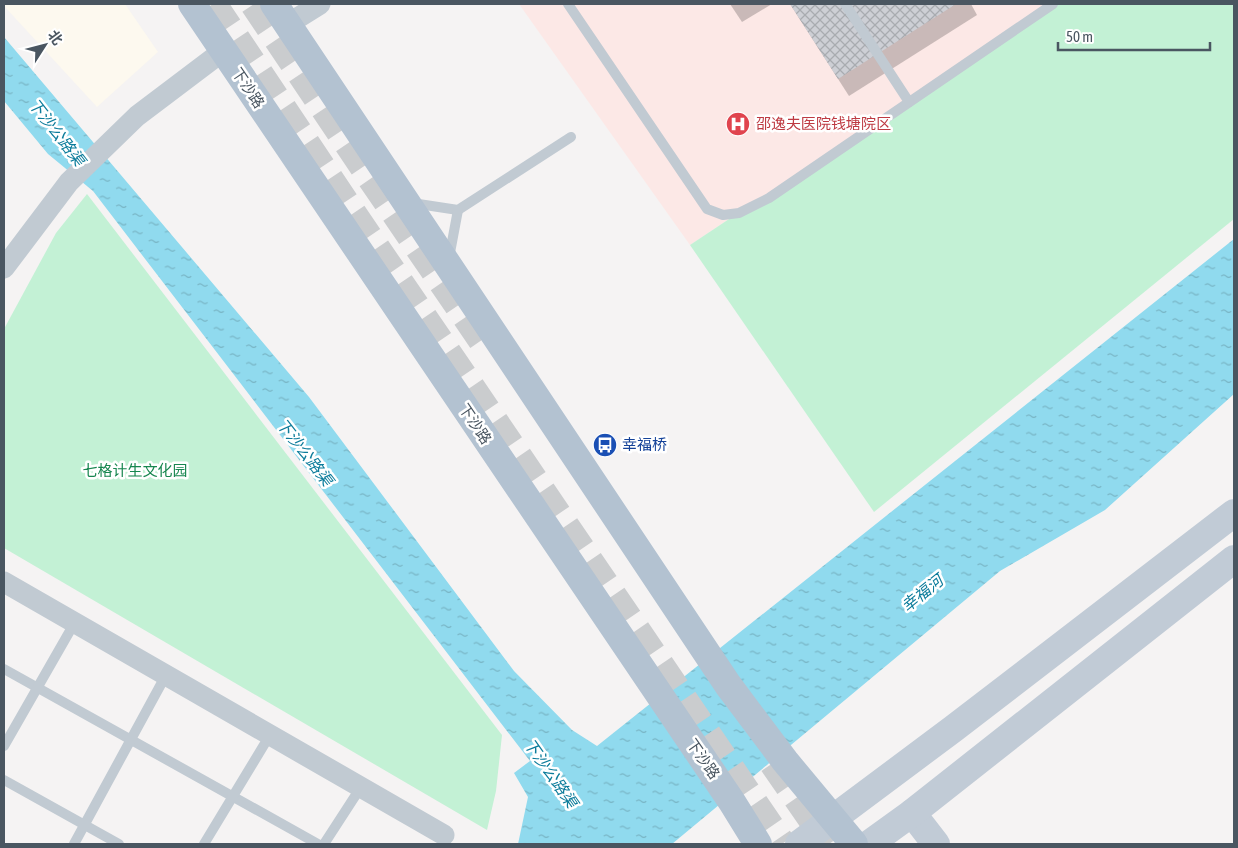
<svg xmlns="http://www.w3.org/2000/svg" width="1238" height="848" font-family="'Asap Condensed','Noto Sans SC',sans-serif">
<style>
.commercial{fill:#fdf9ef}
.medical{fill:#fce8e6}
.green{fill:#c3f1d5}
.water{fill:url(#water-ripples)}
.shadow{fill:#0003}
.building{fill:url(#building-cross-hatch)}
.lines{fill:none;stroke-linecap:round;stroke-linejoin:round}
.trunk-tunnel{stroke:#caccce;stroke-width:28;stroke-dasharray:28 14;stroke-linecap:butt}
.service{stroke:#c1cad2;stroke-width:10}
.minor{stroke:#c1cad2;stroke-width:21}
.secondary{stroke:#c1cbd6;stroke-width:28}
.primary{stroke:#b3c2d1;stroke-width:28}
.labels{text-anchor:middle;stroke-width:5;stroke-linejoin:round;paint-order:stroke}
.street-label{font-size:15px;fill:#4a5661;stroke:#fff}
.health-label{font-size:15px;fill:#be3a42;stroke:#fff;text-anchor:start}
.transit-label{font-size:15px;fill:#164399;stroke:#fff;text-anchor:start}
.park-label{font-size:15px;fill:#17864f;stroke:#fff}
.water-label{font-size:16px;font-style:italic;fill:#0c7c9b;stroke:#fff}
</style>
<defs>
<pattern id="water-ripples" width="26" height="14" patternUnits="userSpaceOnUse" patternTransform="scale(1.25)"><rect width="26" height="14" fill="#90daee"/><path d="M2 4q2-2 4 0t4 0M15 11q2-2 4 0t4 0" fill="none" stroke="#78b4c4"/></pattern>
<pattern id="building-cross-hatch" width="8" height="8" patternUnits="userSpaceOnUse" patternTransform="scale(1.25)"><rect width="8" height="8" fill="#cdcfd5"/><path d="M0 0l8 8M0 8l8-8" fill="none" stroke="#a8abb0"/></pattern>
</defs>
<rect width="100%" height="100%" fill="#f5f3f3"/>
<!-- commercial -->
<path class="commercial" d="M4,4h121l33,48 -61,55 -93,-101z"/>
<!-- medical -->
<path class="medical" d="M519,4h534l-363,241z"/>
<!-- green -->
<g class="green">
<path d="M1053,4h181v215l-360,293 -184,-267z"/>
<path d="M87,194l415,541 -6,56 -9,39 -483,-282v-219l52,-96z"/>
</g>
<!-- water -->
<path class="water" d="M4,37l305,360 205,274 58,59 25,16 637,-507v155l-129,116 -105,61 -328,273h-154l10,-47 -14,-24 16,-12 -437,-570 -45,-37 -44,-53z"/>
<!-- shadow -->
<g class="shadow">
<path d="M730,4h42l-30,18z"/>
<path d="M790,4h181l6,11 -128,81z"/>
</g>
<!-- building -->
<path class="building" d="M790,4h166l-118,75z"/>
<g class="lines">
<!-- trunk-tunnel -->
<g class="trunk-tunnel">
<path d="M213,4l136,204 433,636"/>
<path d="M254,4l117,174 117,171"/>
<path d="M773,763l56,81"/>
</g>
<!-- service -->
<g class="service">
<path d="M568,4l139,205 16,6 16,-2 30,-15 284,-194"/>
<path d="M845,4l64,98"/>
<path d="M412,203l46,7 113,-73"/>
<path d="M449,258l9,-48"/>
<path d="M4,669l314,175"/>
<path d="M4,746l71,-124"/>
<path d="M4,780l115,64"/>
<path d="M74,844l92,-169"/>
<path d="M204,844l66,-109"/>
<path d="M324,844l37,-57"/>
</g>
<!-- minor -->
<g class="minor">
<path d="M288,24l32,-20"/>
<path d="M4,268l65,-86 68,-66 86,-65"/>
<path d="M4,582l440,253"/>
</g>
<!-- secondary -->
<g class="secondary">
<path d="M912,813l24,31"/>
<path d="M799,844l154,-115 281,-216"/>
<path d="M869,844l43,-31 322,-254"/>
</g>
<!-- primary -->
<g class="primary">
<path d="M192,4l540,798 26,42"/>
<path d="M274,4l454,681 57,76 69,83"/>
</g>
</g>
<!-- icons -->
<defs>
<g id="hospital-disc" transform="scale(1.25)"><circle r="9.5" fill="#e0444e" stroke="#fff"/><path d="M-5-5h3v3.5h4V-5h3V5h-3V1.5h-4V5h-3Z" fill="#fff"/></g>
<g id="bus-disc" transform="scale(1.25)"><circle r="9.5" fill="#1a4fb4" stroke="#fff"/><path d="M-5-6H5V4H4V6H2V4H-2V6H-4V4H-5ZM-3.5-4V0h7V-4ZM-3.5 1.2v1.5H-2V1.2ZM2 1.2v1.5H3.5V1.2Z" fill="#fff"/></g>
</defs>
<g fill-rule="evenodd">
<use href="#hospital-disc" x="738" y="124"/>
<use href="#bus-disc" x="605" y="445"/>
</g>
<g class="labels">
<!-- street labels -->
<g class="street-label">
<text transform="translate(248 88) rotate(56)" y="5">下沙路</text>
<text transform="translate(475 424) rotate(56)" y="5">下沙路</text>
<text transform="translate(703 759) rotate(55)" y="5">下沙路</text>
</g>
<!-- health labels -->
<g class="health-label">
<text x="756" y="129">邵逸夫医院钱塘院区</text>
</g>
<!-- transit labels -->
<g class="transit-label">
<text x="622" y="450">幸福桥</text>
</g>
<!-- park labels -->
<g class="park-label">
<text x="135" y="476">七格计生文化园</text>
</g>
<!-- water labels -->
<g class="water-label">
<text transform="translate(57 132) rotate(52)" y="6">下沙公路渠</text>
<text transform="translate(305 452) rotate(52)" y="6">下沙公路渠</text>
<text transform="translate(922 593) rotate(-39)" y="6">幸福河</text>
<text transform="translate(551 773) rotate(55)" y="6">下沙公路渠</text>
</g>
</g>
<!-- border -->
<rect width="1238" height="848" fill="none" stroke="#4a5661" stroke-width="10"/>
<!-- north arrow -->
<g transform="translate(45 45) rotate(54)" stroke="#ffffff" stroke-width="4" paint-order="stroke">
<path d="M0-4L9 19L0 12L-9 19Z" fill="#4a5661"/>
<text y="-8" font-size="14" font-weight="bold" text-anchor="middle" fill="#4a5661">北</text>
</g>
<!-- scale -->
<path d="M1058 42v8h152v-8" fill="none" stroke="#4a5661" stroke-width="2.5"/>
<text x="1066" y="42" font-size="15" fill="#4a5661" stroke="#ffffff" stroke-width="4" paint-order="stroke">50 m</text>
</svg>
